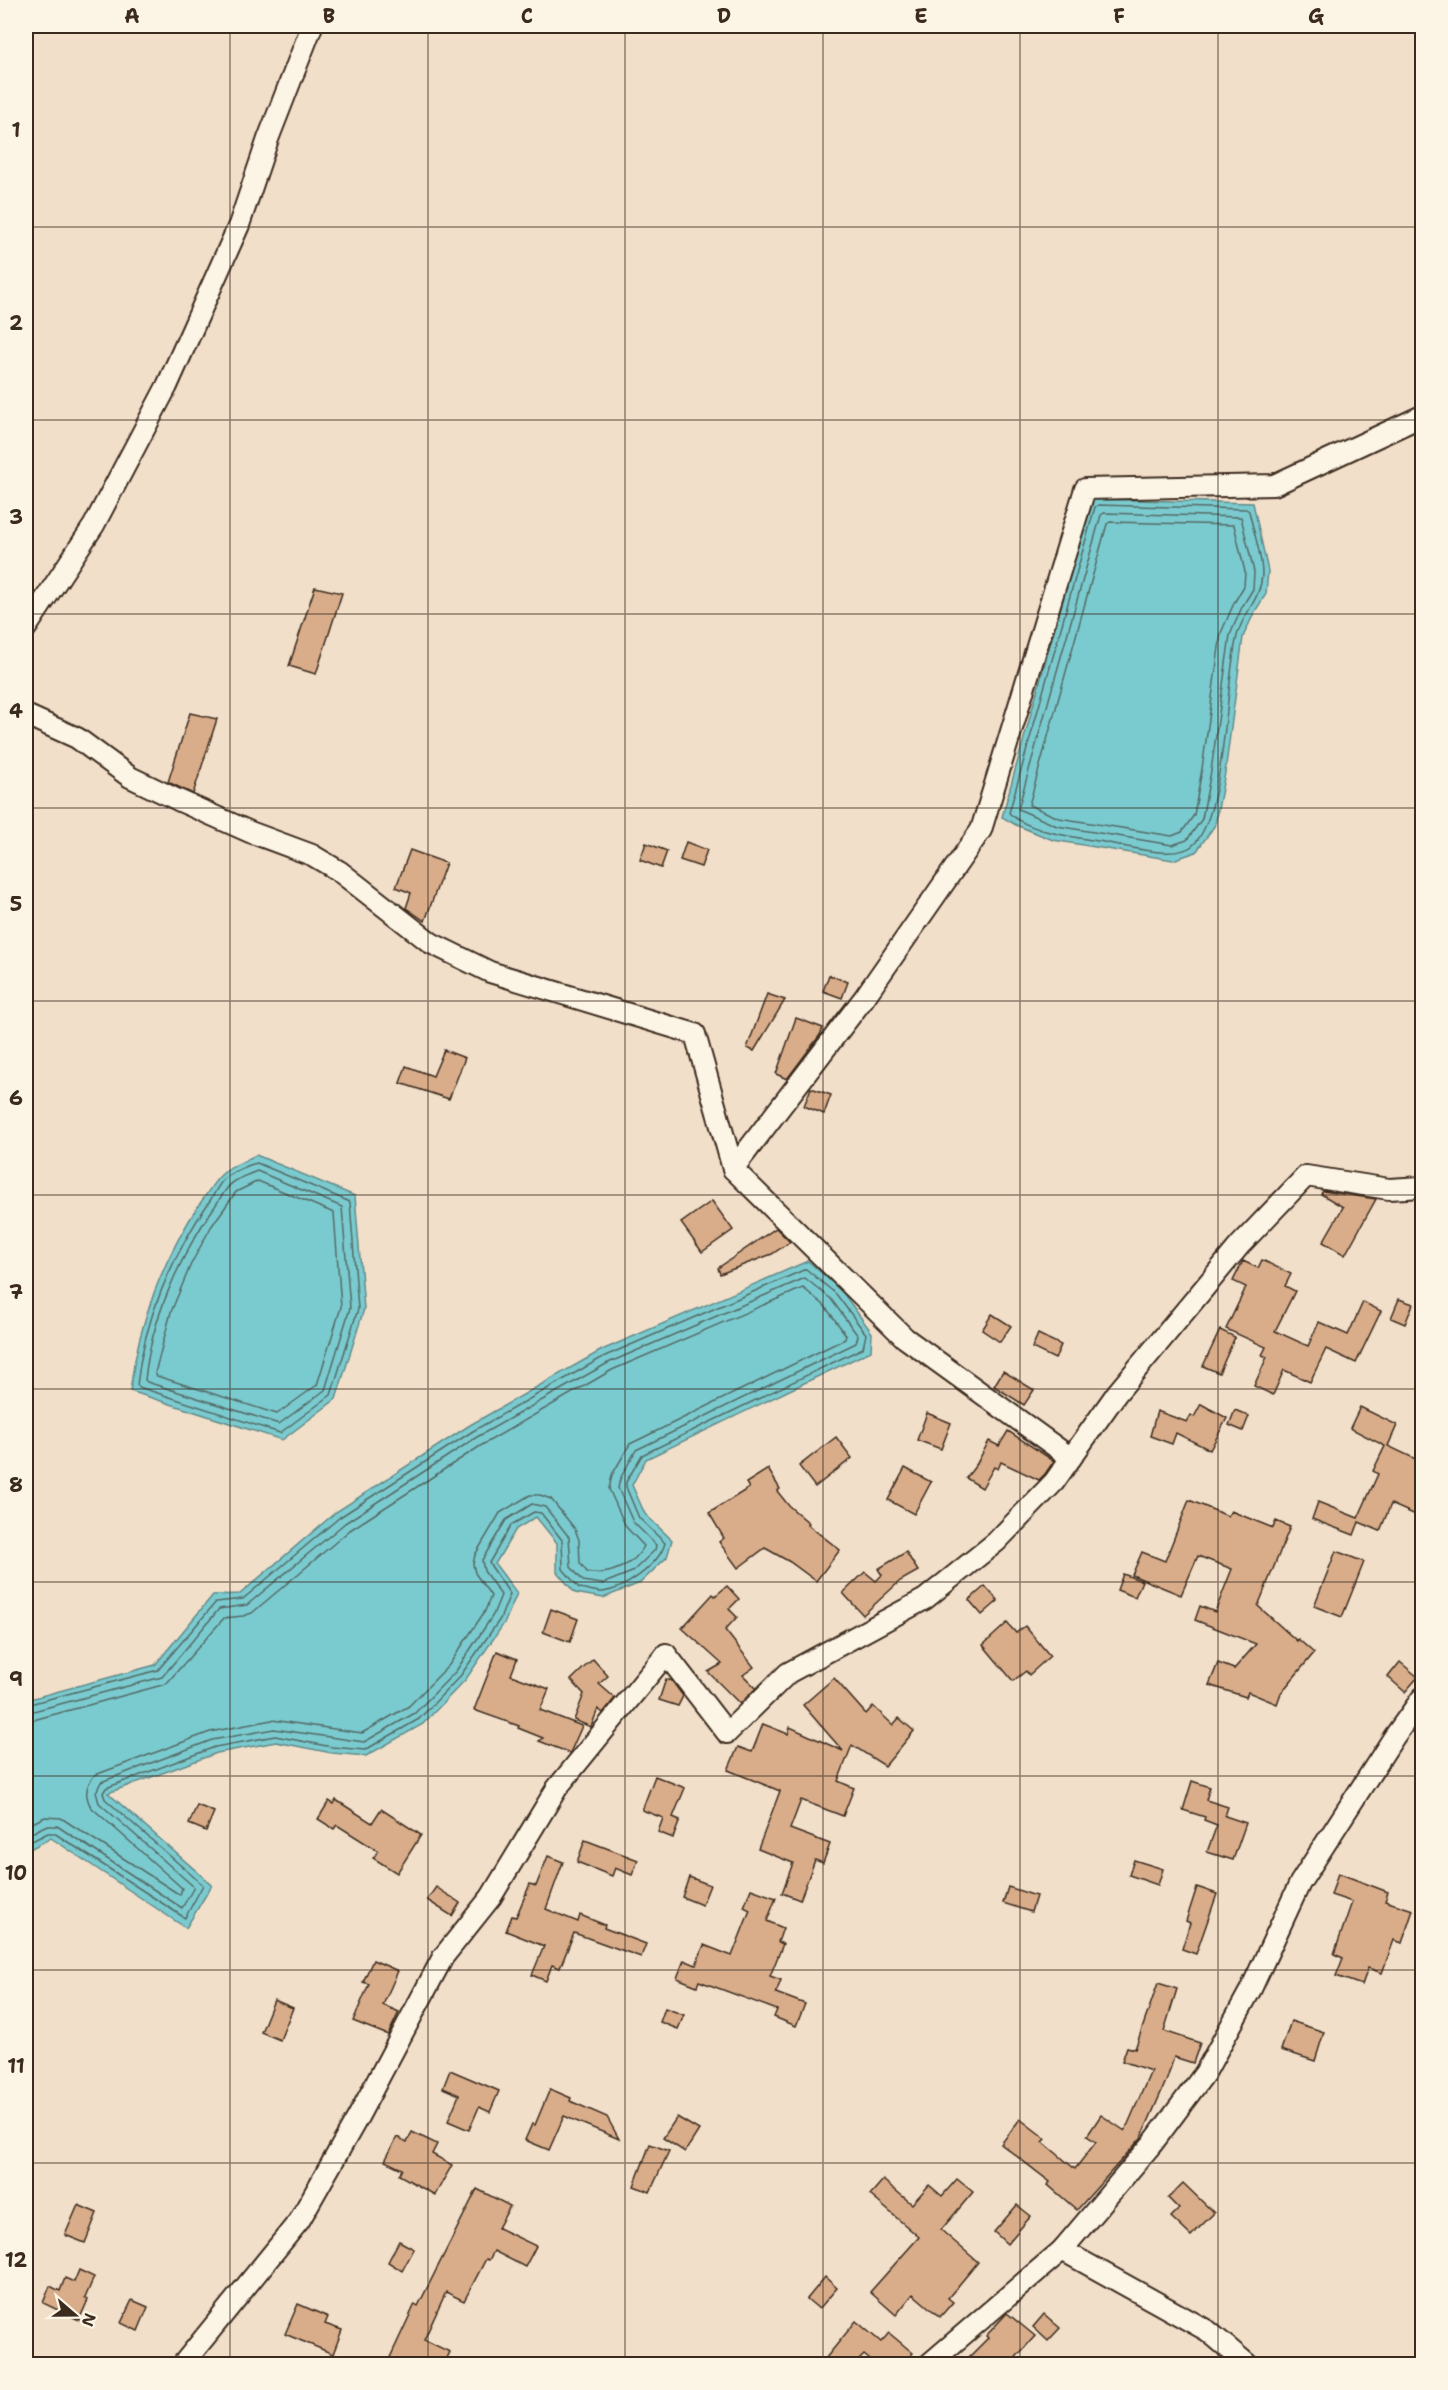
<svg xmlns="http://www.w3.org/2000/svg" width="1448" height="2390" font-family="'Shantell Sans',sans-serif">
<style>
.water{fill:#7acbd0;stroke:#618b89;stroke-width:1.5}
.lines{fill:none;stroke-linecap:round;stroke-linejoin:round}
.shore{stroke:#546a65;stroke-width:1.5}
.building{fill:#d9ad8a;stroke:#3b2a1e;stroke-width:1.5}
.street-casing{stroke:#3b2a1e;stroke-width:24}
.street{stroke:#fcf5e5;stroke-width:20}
.grid{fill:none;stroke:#3b2a1e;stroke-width:1.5;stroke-opacity:0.55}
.neatline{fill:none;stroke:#3b2a1e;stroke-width:2}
.grid-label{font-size:20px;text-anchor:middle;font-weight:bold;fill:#3b2a1e}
</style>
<rect width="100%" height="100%" fill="#f2dfca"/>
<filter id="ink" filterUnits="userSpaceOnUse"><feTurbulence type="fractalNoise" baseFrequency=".0167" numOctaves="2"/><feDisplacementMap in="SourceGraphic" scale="12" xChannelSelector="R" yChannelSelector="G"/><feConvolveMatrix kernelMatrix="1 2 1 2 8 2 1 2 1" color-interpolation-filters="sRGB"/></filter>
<g filter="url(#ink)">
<!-- water -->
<g class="water">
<path d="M1091,499l162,4 15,68 -2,23 -12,19 -11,24 -18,136 -10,52 -19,27 -23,8 -120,-20 -37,-15 -14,-8z"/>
<path d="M256,1155l99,41 9,113 -28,90 -54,41 -152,-49c8,-67 33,-133 71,-189 6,-8 11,-18 19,-26 8,-9 25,-15 36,-21z"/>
<path d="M808,1261l33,29 31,43 -1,18 -225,108 -14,26 13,29 27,26 -5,17 -27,26 -37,15 -28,-5 -18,-21v-29l-21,-26 -20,12 -21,35 22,29 -12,29 -39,57 -43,45 -57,32 -34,-3 -56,-11 -59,11 -109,40 104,92 -26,43 -135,-90 -25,13v-151l129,-35 58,-70 27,-1 96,-82 134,-87 132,-75z"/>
</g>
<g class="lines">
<!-- shore -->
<g class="shore">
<path d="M1098,505l148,4 3,2c4,20 13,43 13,63 -1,26 -19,38 -25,62 -12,46 -11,182 -45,210 -18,15 -71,-1 -93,-5 -26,-4 -70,-9 -90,-28l86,-306z"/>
<path d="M1104,513l137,4 13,55 -1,17 -11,18 -12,28 -19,136 -9,48 -15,21 -15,5 -115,-19 -39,-17 83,-294z"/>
<path d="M1110,522l124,3 11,47 -1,14 -10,17 -13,30 -19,136 -8,46 -12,17 -10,4 -113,-18 -30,-13 78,-281z"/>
<path d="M257,1163l93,39 8,107 -27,86 -51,38 -141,-46 -2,-2c7,-65 35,-129 72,-183 5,-7 9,-17 15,-23 8,-7 24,-14 33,-16z"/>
<path d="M257,1171l85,36 8,101 -25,82 -46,34 -132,-42 -2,-2c6,-60 34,-122 68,-171 5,-7 10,-16 16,-23 6,-7 20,-12 28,-15z"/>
<path d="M258,1181l76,32 7,94 -24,78 -40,29 -120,-38 -2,-3 16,-61 20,-48 20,-37 25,-35z"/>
<path d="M26,1705l132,-35 58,-68 27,-3 97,-82 133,-86 132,-75 201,-87 30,25 30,40 -3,14 -221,107 -16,27v5l13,31 26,25c-6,22 -40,46 -62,49 -7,0 -17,-3 -24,-4l-16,-19 -1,-29 -21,-27 -7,-1 -23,13 -22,38 21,31 -10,25 -39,56 -42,44 -54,31 -33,-3 -57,-11 -60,11 -109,41 -3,5 2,6 98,86 -18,33 -131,-85h-6l-22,11"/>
<path d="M26,1713l136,-36 57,-68 28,-4 98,-82 132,-86 131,-74 197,-85 26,21 27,37 -2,7 -220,107 -16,29 -2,9 15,34 23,23 -1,5 -23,22 -30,12 -19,-3 -12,-14 -2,-30 -24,-30 -13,-3 -26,16 -24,40 2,11 17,24 -8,20 -37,56 -41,42 -51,29 -90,-13 -62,11 -111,42 -5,10 3,11 95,84 -12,21 -125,-82h-12l-19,10"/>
<path d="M26,1722l140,-38 58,-66 19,-2 9,-3 98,-83 132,-85 130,-75 191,-82 21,17 22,30 -1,4 -215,105 -18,31 -3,14 17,38 18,19c-9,19 -37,31 -57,26l-7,-9 -1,-23 -4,-11 -24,-30 -11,-4h-10l-30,18 -25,42 -2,9 2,9 16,23 -6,15 -36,54 -40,41 -47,27 -90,-13 -62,12 -115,43c-9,9 -11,20 -4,32l91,81 -2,7 -119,-77 -16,-1 -19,9"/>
</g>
</g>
<!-- building -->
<g class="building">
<path d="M315,587l27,6 -26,81 -27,-8z"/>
<path d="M190,713l27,6 -24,75 -25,-12z"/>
<path d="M686,842l21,8 -6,17 -21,-7z"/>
<path d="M646,843l21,8 -6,17 -21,-8z"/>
<path d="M410,850l36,13 -21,58 -19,-13 5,-15 -15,-6z"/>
<path d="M829,975l19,7 -6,16 -19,-7z"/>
<path d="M767,994l18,6 -31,51 -7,-3z"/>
<path d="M796,1018l27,10 -3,7 -33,44 -11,-5z"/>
<path d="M444,1050l21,8 -16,41 -49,-16 6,-17 27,10z"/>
<path d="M811,1088l20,7 -7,19 -20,-8z"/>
<path d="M1323,1191l53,8 -31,56 -22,-13 20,-35 -22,-13z"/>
<path d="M712,1201l21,29 -31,22 -21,-29z"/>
<path d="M776,1228l14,14 -18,12 -52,20 -2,-6z"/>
<path d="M1262,1260l29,14 -6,12 10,5 -20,40 33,15 11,-24 29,13 15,-33 18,9 -25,52 -30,-14 -16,33 -26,-12 -11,25 -19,-9 13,-29 -5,-2 4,-8 -40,-18 20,-42 -13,-6 10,-20 15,7z"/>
<path d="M1399,1299l14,5 -8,20 -14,-6z"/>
<path d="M992,1314l19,12 -11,16 -18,-12z"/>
<path d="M1220,1330l15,7 -16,36 -16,-7z"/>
<path d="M1038,1334l23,11 -6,14 -23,-11z"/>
<path d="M1003,1371l31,19 -10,15 -30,-19z"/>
<path d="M1201,1404l26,14 -17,32 -34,-17 -4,11 -22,-8 7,-25 30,11 4,-7 3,2z"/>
<path d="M1360,1407l37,18 -9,21 34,16v44l-4,10 -27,-12 -11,27 -21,-9 -5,13 -42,-16 6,-17 40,16 20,-44 -5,-3 12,-25 -35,-18z"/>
<path d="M1235,1410l14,6 -6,15 -14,-6z"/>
<path d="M927,1413l24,10 -10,26 -24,-9z"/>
<path d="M1008,1431l46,30 -9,13 -6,6 -38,-18 -3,7 -4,-2 -12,21 -16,-10 10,-13 13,-24 10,5z"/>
<path d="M836,1437l16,21 -37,29 -16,-21z"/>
<path d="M905,1468l26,14 -17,32 -26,-14z"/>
<path d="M768,1469l12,20 -3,2 12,15 20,17 -1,2 32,25 -24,31 -26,-19 -25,-14 -27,20 -19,-26 5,-4 -15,-25 40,-25 -3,-5z"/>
<path d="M1189,1500l39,16 3,-5 42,17 3,-7 14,6 -32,79 39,35 1,-2 16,14 -33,40 -4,11 -29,-12 -2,5 -37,-12 9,-22 16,6 22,-25 -61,-24 5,-14 15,6 17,-43 -34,-13 -17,39 -49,-20 10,-23 23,9z"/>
<path d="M1336,1551l28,11 -22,55 -28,-11z"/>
<path d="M906,1552l12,19 -18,10 -37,34 -20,-22 22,-21 11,9 6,-6 -4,-6z"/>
<path d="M1123,1574l19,7 -7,16 -18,-7z"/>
<path d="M727,1586l12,13 -10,10 8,8 -12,13 29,37 -11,8 13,13 -16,16 -32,-32 14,-8 -40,-36 31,-34 2,2z"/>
<path d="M985,1586l13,15 -16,14 -13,-15z"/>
<path d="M551,1609l27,10 -8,23 -27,-10z"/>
<path d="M1007,1623l9,10 9,-7 25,30 -21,19 -3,-4 -13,10 -30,-36z"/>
<path d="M497,1651l20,8 -6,16 38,14 -9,21 42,16 -12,27 -31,-12 4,-3 -25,-10 1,-2 -45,-16z"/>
<path d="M593,1659l15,17 -9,8 16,14 -12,15 -5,-4 -7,18 -17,-7 10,-26 -13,-14z"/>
<path d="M1400,1662l18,15 -13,15 -17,-15z"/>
<path d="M834,1678l32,36 7,-8 20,19 6,-7 15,13 -29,35 -33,-21 -14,36 16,7 -11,28 -42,-16 -11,29 40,15 -7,19 -8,-3 -15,40 -18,-7 11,-30 -35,-14 22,-58 -52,-21 10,-23 14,5 11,-28 25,10 2,-7 53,24 -40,-46z"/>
<path d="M666,1679l6,2 11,15 -5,10 -19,-6z"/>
<path d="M655,1776l30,12 -12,29 7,3 -7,18 -15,-6 5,-14 -21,-8z"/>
<path d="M1192,1781l18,6 -4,13 22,7 -3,9 21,7 -13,37 -26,-8 10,-27 -13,-5 1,-3 -22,-7z"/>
<path d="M336,1800l36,23 9,-14 40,26 -24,38 -24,-15 5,-7 -41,-26 -3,4 -16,-10 11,-18 5,3z"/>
<path d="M197,1805l17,7 -8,19 -17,-7z"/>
<path d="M585,1840l53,20 -6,15 -17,-7 -3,8 -35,-14z"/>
<path d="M548,1856l15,6 -17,47 32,13 2,-7 25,10 -1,3 42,16 -5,13 -67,-24 -14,35 -8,-3 -6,16 -14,-6 12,-29 -38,-15 6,-15 4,1 14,-33 6,2z"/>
<path d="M1134,1860l29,9 -5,16 -29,-10z"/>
<path d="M1338,1873l50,19 -3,9 28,9 -11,33 -8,-3 -12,33 -14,-5 -6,17 -26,-9 7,-18 -9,-4 18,-52 -21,-7z"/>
<path d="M689,1877l21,8 -8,20 -20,-8z"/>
<path d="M436,1887l24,16 -8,13 -25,-16z"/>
<path d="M1008,1887l28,9 -5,16 -28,-9z"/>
<path d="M1197,1887l20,7 -21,60 -14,-5 8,-26 -4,-2z"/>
<path d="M751,1889l25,9 -9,23 16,7 -5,14 5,2 -13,32 11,4 -5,13 29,11 -9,22 -22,-9 3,-7 -78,-29 -2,5 -20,-8 7,-18 12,5 8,-20 28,11 18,-46 -6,-3z"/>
<path d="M373,1960l25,11 -15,34 16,7 -11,23 -35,-14 16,-37 -6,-2z"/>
<path d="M1158,1983l19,6 -13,42 36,12 -7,20 -19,-6 -7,22 -26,59 -64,72 -29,-25 2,-3 -49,-38 19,-25 26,20 -3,3 32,27 21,-27 -9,-6 14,-21 24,16 26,-60 -29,-10 5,-14 8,2z"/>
<path d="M274,2000l19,8 -13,32 -19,-8z"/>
<path d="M665,2008l19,7 -6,14 -18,-7z"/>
<path d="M1291,2021l33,11 -9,29 -34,-11z"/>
<path d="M450,2070l49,21 -9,21 -11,-5 -10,23 -21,-9 11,-26 -16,-7z"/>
<path d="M550,2089l21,9 -1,3 37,16 12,22 -55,-23 -15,34 -24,-10 7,-16 3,1z"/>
<path d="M677,2117l22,13 -14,22 -22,-14z"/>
<path d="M412,2132l25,12 -5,10 20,11 -17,30 -36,-20 3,-6 -17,-8 12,-24 10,5z"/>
<path d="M650,2144l19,7 -19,41 -16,-6z"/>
<path d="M957,2179l16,13 -32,38 37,32 -30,36 5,4 -13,15 -27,-23 -17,21 -26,-23 49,-55 -49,-42 13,-15 29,24 17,-19 13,11z"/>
<path d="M1183,2183l31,30 -23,23 -20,-19 8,-8 -11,-11z"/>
<path d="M477,2189l33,17 -12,22 38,18 -11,21 -31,-16 -5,9 -3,-1 -22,42 -18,-9 -22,48 26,12 -6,12h-57l28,-60 3,2z"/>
<path d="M78,2205l19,8 -12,30 -20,-8z"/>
<path d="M1017,2205l14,11 -24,28 -13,-12z"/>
<path d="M399,2241l15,8 -12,22 -14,-9z"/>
<path d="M79,2270l15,7 -9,21 3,2 -9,20 -36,-17 7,-17 10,5 5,-13 9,4z"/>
<path d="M825,2277l12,11 -18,21 -12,-10z"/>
<path d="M132,2300l16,7 -10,24 -17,-8z"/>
<path d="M298,2304l30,13 -3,7 17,6 -9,24 -48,-20z"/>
<path d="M1007,2313l28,23 -25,28h-48l26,-26 -2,-2z"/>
<path d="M1044,2314l16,14 -12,13 -15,-14z"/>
<path d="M856,2321l25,21 8,-9 24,20 -10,11h-28l-11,-9 -9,9h-34z"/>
</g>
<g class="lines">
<!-- street casing -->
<g class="street-casing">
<g id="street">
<path d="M26,628l68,-103 73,-139 72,-161 29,-86 44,-113"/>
<path d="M26,715l51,23 53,39 48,23 72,32 62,23 27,16 92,72 59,29 205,62 38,135 172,169 166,120"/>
<path d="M733,1169l131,-171 117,-168 104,-341 189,-4 148,-69"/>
<path d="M1062,2250l146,81 39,33"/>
<path d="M183,2364l116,-143 59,-104 85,-160 48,-60 66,-109 109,-134 61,79 61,-60 137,-74 71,-57 58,-60 63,-89 123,-148 66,-69 83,13 33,-2"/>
<path d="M929,2364l133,-114 90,-106 53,-71 46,-84 49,-106 94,-146 28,-39"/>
</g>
</g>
<!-- street -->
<use href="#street" class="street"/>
</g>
</g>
<!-- grid -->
<path class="grid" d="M230,26v2338M428,26v2338M625,26v2338M823,26v2338M1020,26v2338M1218,26v2338M26,227h1396M26,420h1396M26,614h1396M26,808h1396M26,1001h1396M26,1195h1396M26,1389h1396M26,1582h1396M26,1776h1396M26,1970h1396M26,2163h1396"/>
<!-- margin -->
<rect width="1448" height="2390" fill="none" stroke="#fcf5e5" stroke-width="66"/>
<!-- north arrow -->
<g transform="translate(75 2315) rotate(110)" stroke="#fcf5e5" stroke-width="4.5" paint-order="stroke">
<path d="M0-4.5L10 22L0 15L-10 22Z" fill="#3b2a1e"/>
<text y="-9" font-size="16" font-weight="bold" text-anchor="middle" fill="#3b2a1e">N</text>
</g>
<rect x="33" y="33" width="1382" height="2324" class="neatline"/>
<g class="grid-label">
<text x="132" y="23">A</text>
<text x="329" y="23">B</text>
<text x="527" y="23">C</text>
<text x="724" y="23">D</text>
<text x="921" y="23">E</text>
<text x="1119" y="23">F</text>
<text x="1316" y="23">G</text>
<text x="16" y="137">1</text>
<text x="16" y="330">2</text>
<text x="16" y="524">3</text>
<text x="16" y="718">4</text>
<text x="16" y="911">5</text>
<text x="16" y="1105">6</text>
<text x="16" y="1299">7</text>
<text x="16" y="1492">8</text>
<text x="16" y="1686">9</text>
<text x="16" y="1880">10</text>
<text x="16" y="2073">11</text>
<text x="16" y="2267">12</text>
</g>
</svg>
